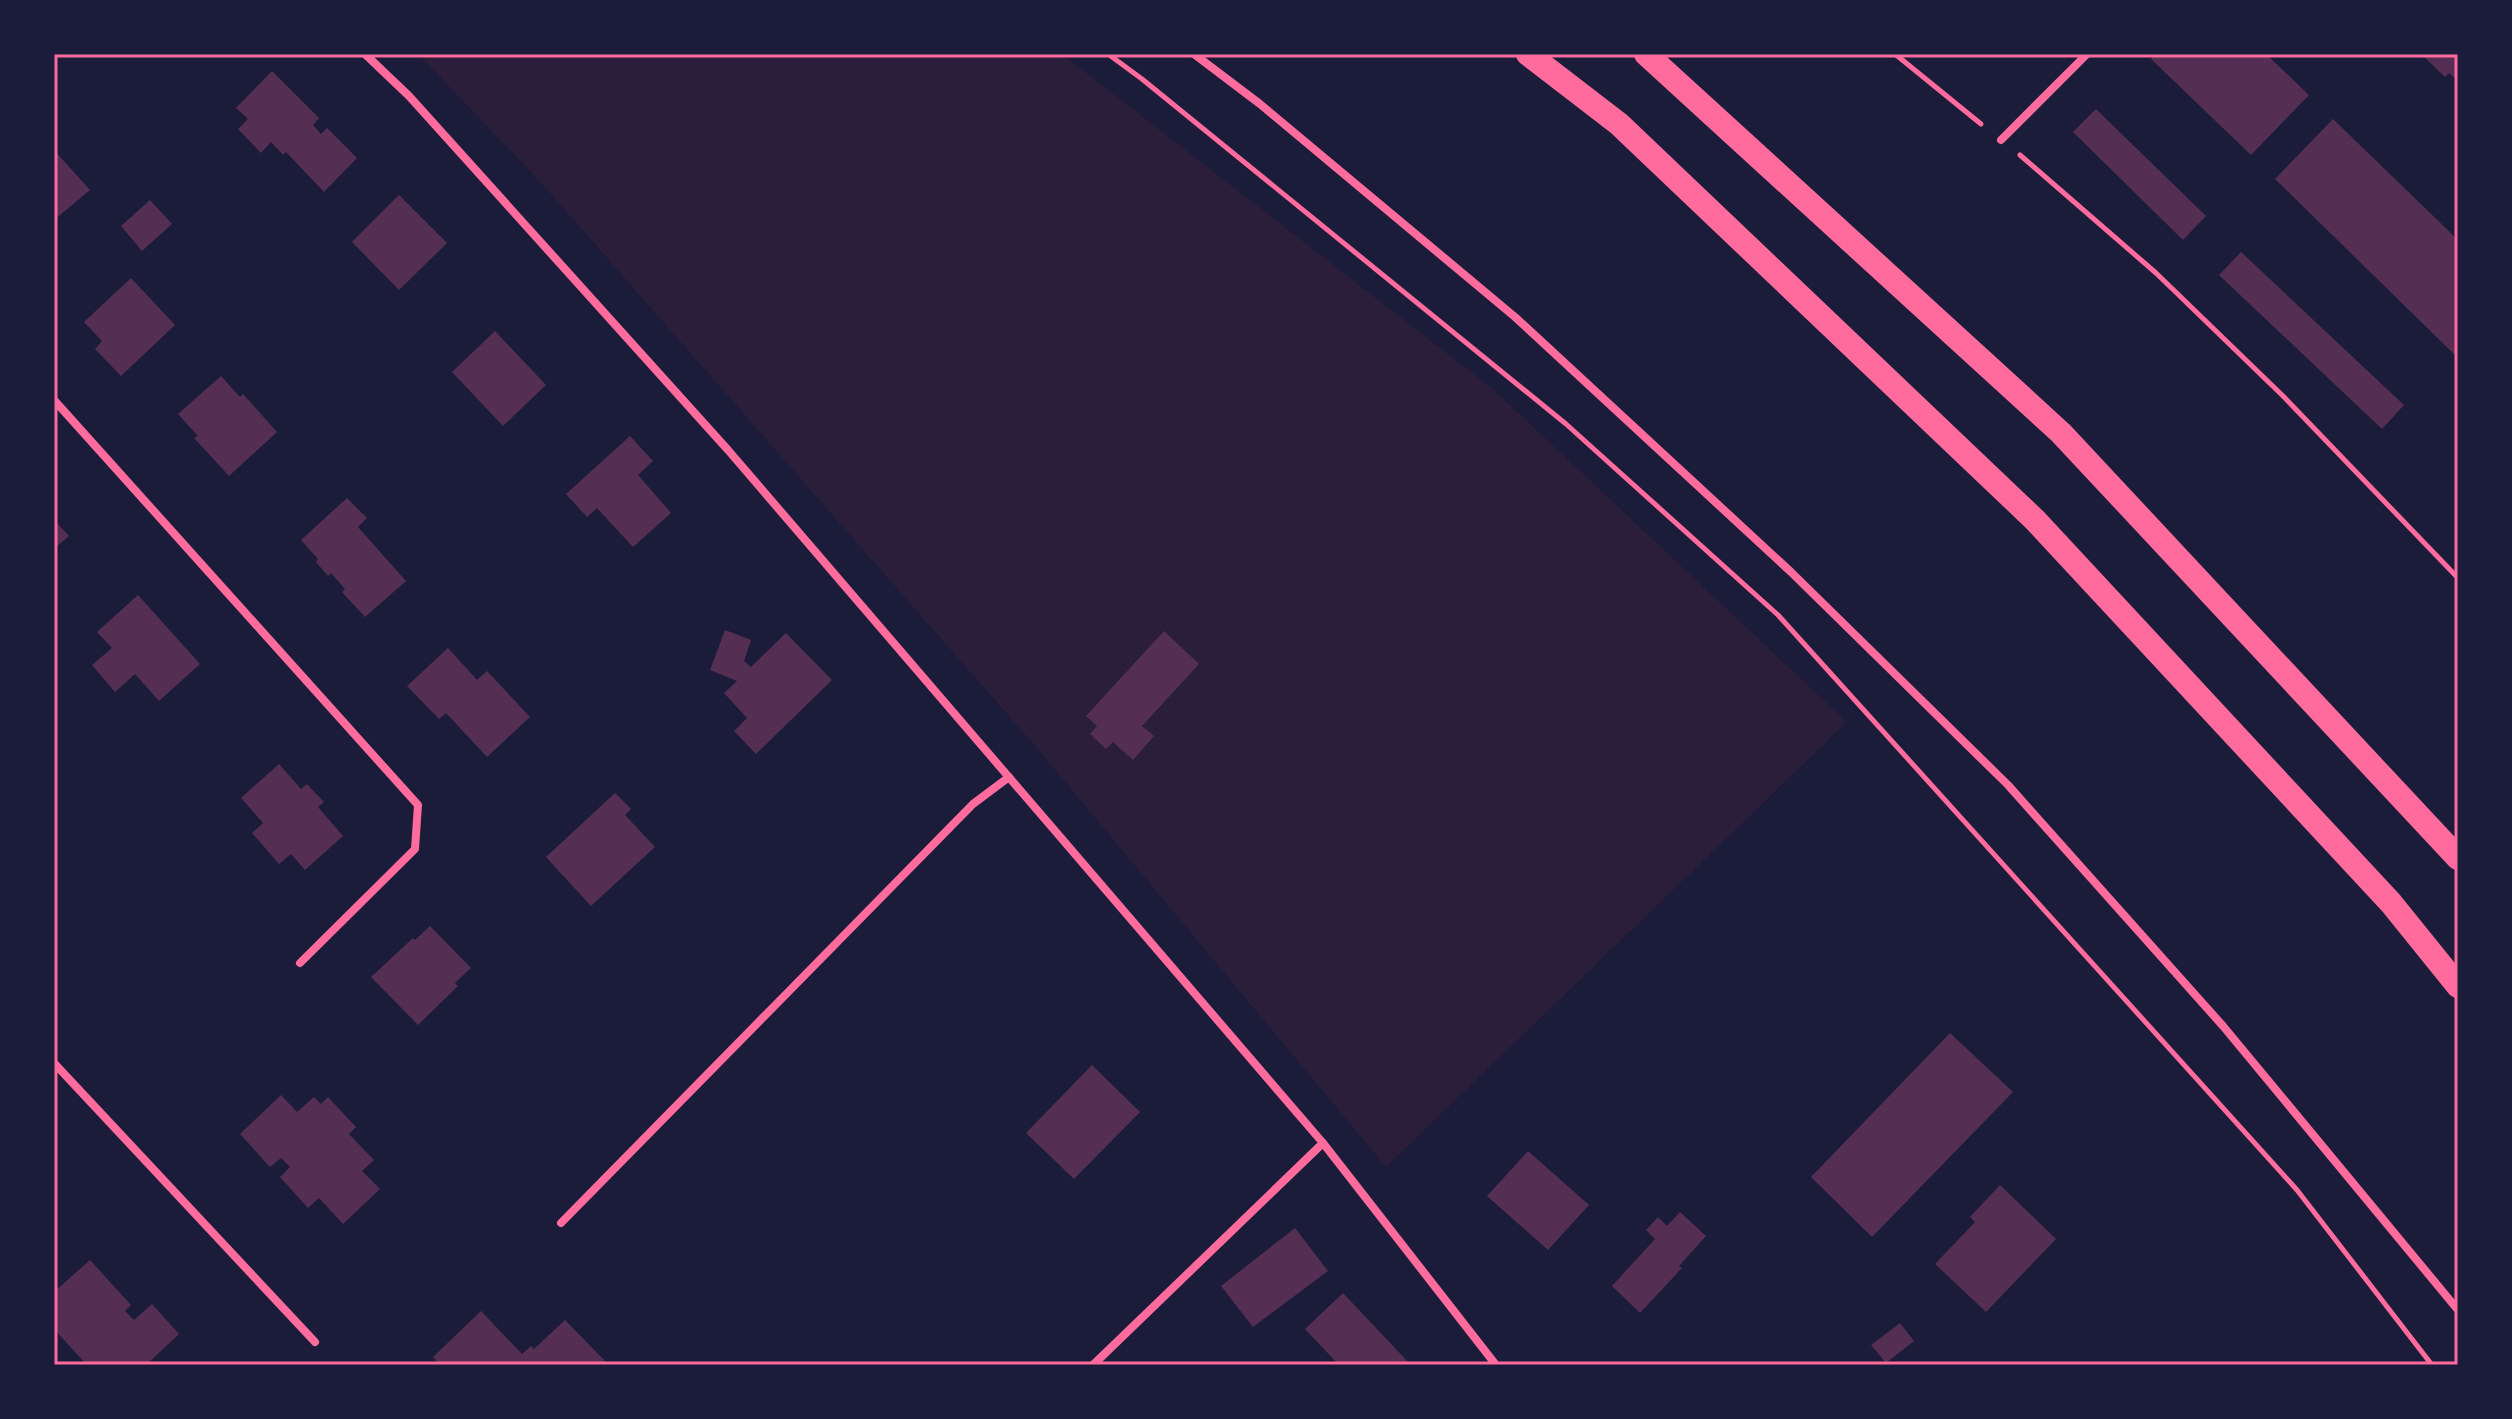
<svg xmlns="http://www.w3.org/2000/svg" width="2512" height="1419" font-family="'Archivo Narrow',sans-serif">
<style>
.green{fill:#2a1e3b}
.building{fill:#542f53}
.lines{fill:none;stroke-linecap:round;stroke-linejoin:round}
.path{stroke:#ff6b9d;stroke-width:5}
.minor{stroke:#ff6b9d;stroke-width:8}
.motorway{stroke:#ff6b9d;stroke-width:24}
.neatline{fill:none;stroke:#ff6b9d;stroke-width:3}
</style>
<rect width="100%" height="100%" fill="#1b1b3a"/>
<!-- green -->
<path class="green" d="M418,54h644l432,336 353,332 -461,445 -351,-421 -492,-561z"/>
<!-- building -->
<g class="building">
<path d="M2155,54h111l43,41 -58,60 -100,-96z"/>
<path d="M2421,54h37v27l-9,-8 -4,4z"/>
<path d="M272,71l47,47 -6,7 8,9 6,-6 30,30 -33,34 -38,-40 -3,3 -12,-13 -10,11 -23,-24 10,-10 -12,-11z"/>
<path d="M2096,109l110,107 -23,24 -110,-108z"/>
<path d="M2333,119l125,121v118l-183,-179z"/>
<path d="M54,150l36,40 -36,30z"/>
<path d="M399,195l48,48 -48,47 -47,-48z"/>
<path d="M150,200l22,24 -30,27 -21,-25z"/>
<path d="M2241,252l163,153 -22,24 -163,-154z"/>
<path d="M131,278l44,47 -54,51 -26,-27 7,-8 -18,-19z"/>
<path d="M495,331l51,54 -43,41 -51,-54z"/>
<path d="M221,376l19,21 3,-3 34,38 -48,44 -35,-38 4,-2 -20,-22z"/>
<path d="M630,436l23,25 -15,14 33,38 -38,34 -36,-39 -10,9 -21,-23z"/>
<path d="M347,498l20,20 -9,9 48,54 -41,36 -23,-25 3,-3 -14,-16 -3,3 -12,-14 2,-3 -17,-19z"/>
<path d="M54,520l15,16 -15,13z"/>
<path d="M138,595l62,69 -41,37 -24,-27 -20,18 -23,-27 20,-17 -15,-16z"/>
<path d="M725,630l26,10 -7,21 7,6 35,-34 46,47 -76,74 -22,-23 13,-13 -23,-25 13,-12 -27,-11z"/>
<path d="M1164,631l35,33 -57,62 12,10 -21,24 -20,-18 -7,7 -16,-15 7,-8 -11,-10z"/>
<path d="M448,648l29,32 10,-9 43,46 -43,40 -41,-44 -7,6 -32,-33z"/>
<path d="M279,764l22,25 6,-5 17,18 -6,5 25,29 -38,34 -14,-16 -12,10 -27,-31 11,-10 -22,-25z"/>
<path d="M615,793l16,16 -6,6 30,32 -64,59 -45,-49z"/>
<path d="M430,926l41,42 -16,15 3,3 -40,39 -47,-48 42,-39 2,2z"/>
<path d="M1950,1033l63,59 -141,145 -61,-60z"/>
<path d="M1092,1065l48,47 -66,67 -48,-46z"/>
<path d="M281,1095l16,17 17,-15 7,7 7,-7 28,30 -7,7 25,26 -12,11 18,18 -37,35 -24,-26 -11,10 -28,-31 10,-10 -9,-9 -11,9 -30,-33z"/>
<path d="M1528,1151l61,54 -41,45 -61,-54z"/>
<path d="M2000,1185l56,54 -70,73 -51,-48 40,-42 -5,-5z"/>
<path d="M1680,1212l26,24 -27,30 3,2 -42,45 -28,-27 43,-47 -9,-9 12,-13 9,9z"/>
<path d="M1295,1228l33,43 -75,56 -32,-41z"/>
<path d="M90,1260l41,45 -6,6 9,9 18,-16 27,30 -33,31h-59l-33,-36v-37z"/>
<path d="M1343,1293l68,72h-72l-34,-36z"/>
<path d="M481,1311l41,43 9,-8 3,3 31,-29 40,41 -4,4h-161l-7,-8z"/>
<path d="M1900,1323l14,18 -28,22 -15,-18z"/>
</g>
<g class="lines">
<!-- path -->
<g class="path">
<path d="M1108,54l34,25 424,345 212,191 519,575 135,175"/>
<path d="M1895,54l86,70"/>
<path d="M2020,155l136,118 127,123 175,182"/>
</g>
<!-- minor -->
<g class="minor">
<path d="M365,54l44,42 319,354 595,693 173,222"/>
<path d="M1194,54l66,50 255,213 276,255 217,213 215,241 235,284"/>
<path d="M2001,140l86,-86"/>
<path d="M54,400l364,405 -3,44 -115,114"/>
<path d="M54,1063l261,279"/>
<path d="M561,1223l412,-419 36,-27"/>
<path d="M1093,1365l230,-222"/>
</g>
<!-- motorway -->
<g class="motorway">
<path d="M1528,54l91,70 416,396 356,383 67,83"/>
<path d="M1646,54l415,379 397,425"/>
</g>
</g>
<!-- border -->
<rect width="2512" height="1419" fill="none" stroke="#1b1b3a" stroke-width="112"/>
<rect x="56" y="56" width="2400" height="1307" class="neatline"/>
</svg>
